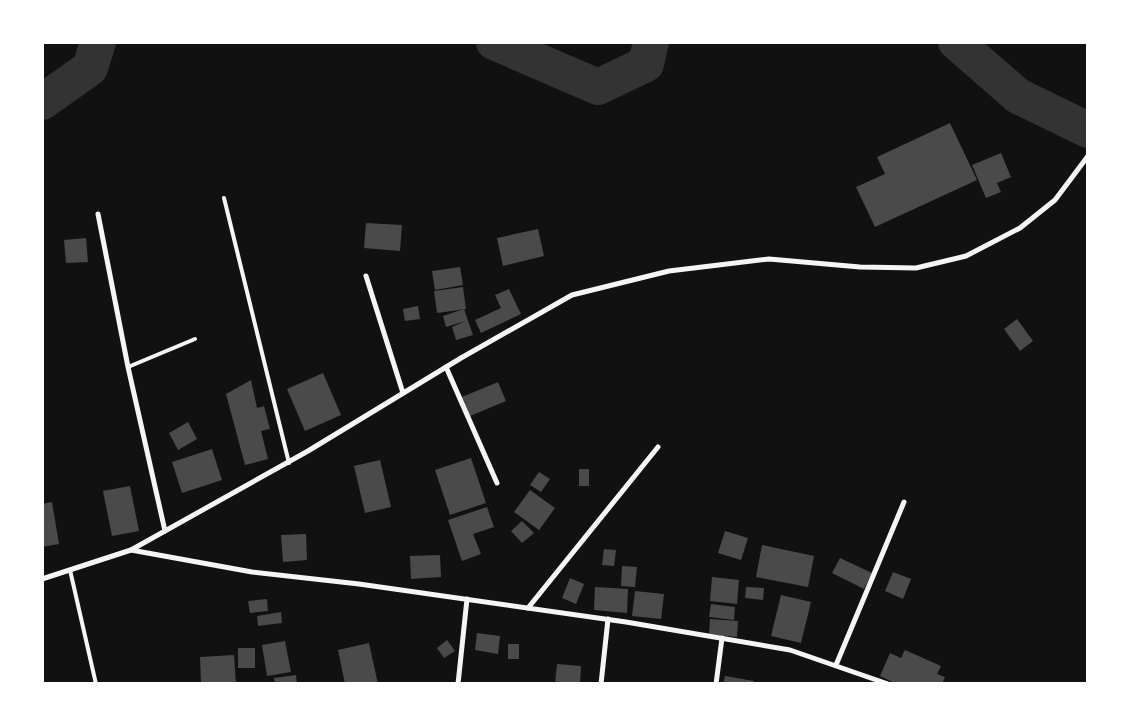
<svg xmlns="http://www.w3.org/2000/svg" width="1130" height="726" font-family="Commissioner,sans-serif">
<style>
.lines{fill:none;stroke-linecap:round;stroke-linejoin:round}
.river{stroke:#333;stroke-width:36}
.building{fill:#4a4a4a}
.service{stroke:#f5f5f5;stroke-width:4}
.minor{stroke:#f5f5f5;stroke-width:5}
</style>
<rect width="100%" height="100%" fill="#111"/>
<g class="lines">
<!-- river -->
<g class="river">
<path d="M494,42l104,45 48,-23 5,-22"/>
<path d="M956,42l62,54 70,34"/>
<path d="M42,102l48,-34 8,-26"/>
</g>
</g>
<!-- building -->
<g class="building">
<path d="M950,123l27,57 -102,47 -19,-40 29,-13 -8,-17z"/>
<path d="M1001,153l10,24 -14,6 4,9 -15,6 -14,-33z"/>
<path d="M366,223l36,2 -2,26 -36,-3z"/>
<path d="M538,229l6,27 -41,10 -6,-28z"/>
<path d="M86,238l2,24 -22,1 -2,-23z"/>
<path d="M460,267l3,18 -28,5 -3,-19z"/>
<path d="M463,287l3,22 -29,4 -3,-22z"/>
<path d="M509,289l12,25 -40,19 -6,-13 26,-12 -6,-13z"/>
<path d="M418,306l2,13 -15,2 -2,-12z"/>
<path d="M464,309l9,26 -17,5 -4,-13 14,-6 -20,6 -3,-11z"/>
<path d="M1017,319l16,22 -13,10 -16,-22z"/>
<path d="M323,373l18,42 -36,16 -18,-42z"/>
<path d="M251,380l6,28 7,-2 6,23 -9,2 7,28 -23,6 -19,-71z"/>
<path d="M498,382l8,19 -36,15 -8,-19z"/>
<path d="M188,422l9,17 -19,11 -9,-17z"/>
<path d="M212,449l10,31 -40,13 -10,-31z"/>
<path d="M471,458l15,45 -36,12 -15,-45z"/>
<path d="M380,460l11,47 -26,6 -11,-47z"/>
<rect x="579" y="469" width="10" height="17"/>
<path d="M539,472l11,7 -9,13 -11,-7z"/>
<path d="M130,486l9,45 -27,5 -9,-45z"/>
<path d="M530,490l25,18 -16,22 -25,-18z"/>
<path d="M52,502l7,42 -17,3v-43z"/>
<path d="M487,507l7,20 -21,7 8,20 -19,7 -14,-41z"/>
<path d="M522,521l12,12 -12,10 -11,-12z"/>
<path d="M725,531l23,7 -7,22 -23,-7z"/>
<path d="M306,534l1,26 -24,2 -2,-27z"/>
<path d="M762,545l52,11 -6,31 -52,-10z"/>
<path d="M604,549l12,1 -2,16 -12,-1z"/>
<path d="M440,555l1,22 -30,2 -1,-23z"/>
<path d="M840,558l32,15 -8,16 -32,-16z"/>
<path d="M622,566l15,1 -2,20 -14,-1z"/>
<path d="M893,572l18,7 -8,20 -18,-8z"/>
<path d="M712,577l27,3 -2,24 -27,-3z"/>
<path d="M570,578l14,6 -8,20 -14,-6z"/>
<path d="M595,587l33,2 -1,24 -33,-3z"/>
<path d="M746,587l18,1 -1,12 -18,-2z"/>
<path d="M635,591l29,3 -3,25 -29,-3z"/>
<path d="M781,595l30,7 -10,41 -30,-7z"/>
<path d="M267,599l1,12 -18,2 -2,-12z"/>
<path d="M711,604l24,3 -1,13 -25,-3z"/>
<path d="M281,612l1,11 -24,3 -1,-10z"/>
<path d="M710,619l28,2 -1,16 -28,-3z"/>
<path d="M477,633l23,3 -2,18 -23,-4z"/>
<path d="M447,640l8,11 -11,7 -7,-10z"/>
<path d="M285,641l6,31 -24,4 -5,-31z"/>
<path d="M369,643l9,41h-33l-7,-34z"/>
<rect x="508" y="644" width="11" height="15"/>
<rect x="238" y="648" width="17" height="20"/>
<path d="M905,650l36,16 -4,8 8,3 -3,7h-45l-17,-8 10,-23 11,5z"/>
<path d="M234,655l2,29h-35l-1,-27z"/>
<path d="M557,664l24,2 -1,18h-25z"/>
<path d="M296,675l1,9h-22l-1,-6z"/>
<path d="M725,676l29,5 -1,3h-30z"/>
</g>
<g class="lines">
<!-- service -->
<g class="service">
<path d="M224,198l65,265"/>
<path d="M128,367l67,-28"/>
<path d="M70,570l26,114"/>
</g>
<!-- minor -->
<g class="minor">
<path d="M98,214l30,153 37,164"/>
<path d="M366,276l37,117"/>
<path d="M446,367l51,116"/>
<path d="M131,550l121,22 107,12 267,38 164,28 98,34"/>
<path d="M42,579l89,-29 177,-99 153,-93 111,-63 97,-24 100,-12 91,8 56,1 50,-12 54,-28 35,-28 33,-44"/>
<path d="M528,608l130,-161"/>
<path d="M836,665l68,-163"/>
<path d="M458,684l9,-85"/>
<path d="M601,684l7,-65"/>
<path d="M716,684l6,-46"/>
</g>
</g>
<!-- border -->
<rect width="1130" height="726" fill="none" stroke="#ffffff" stroke-width="88"/>
</svg>
